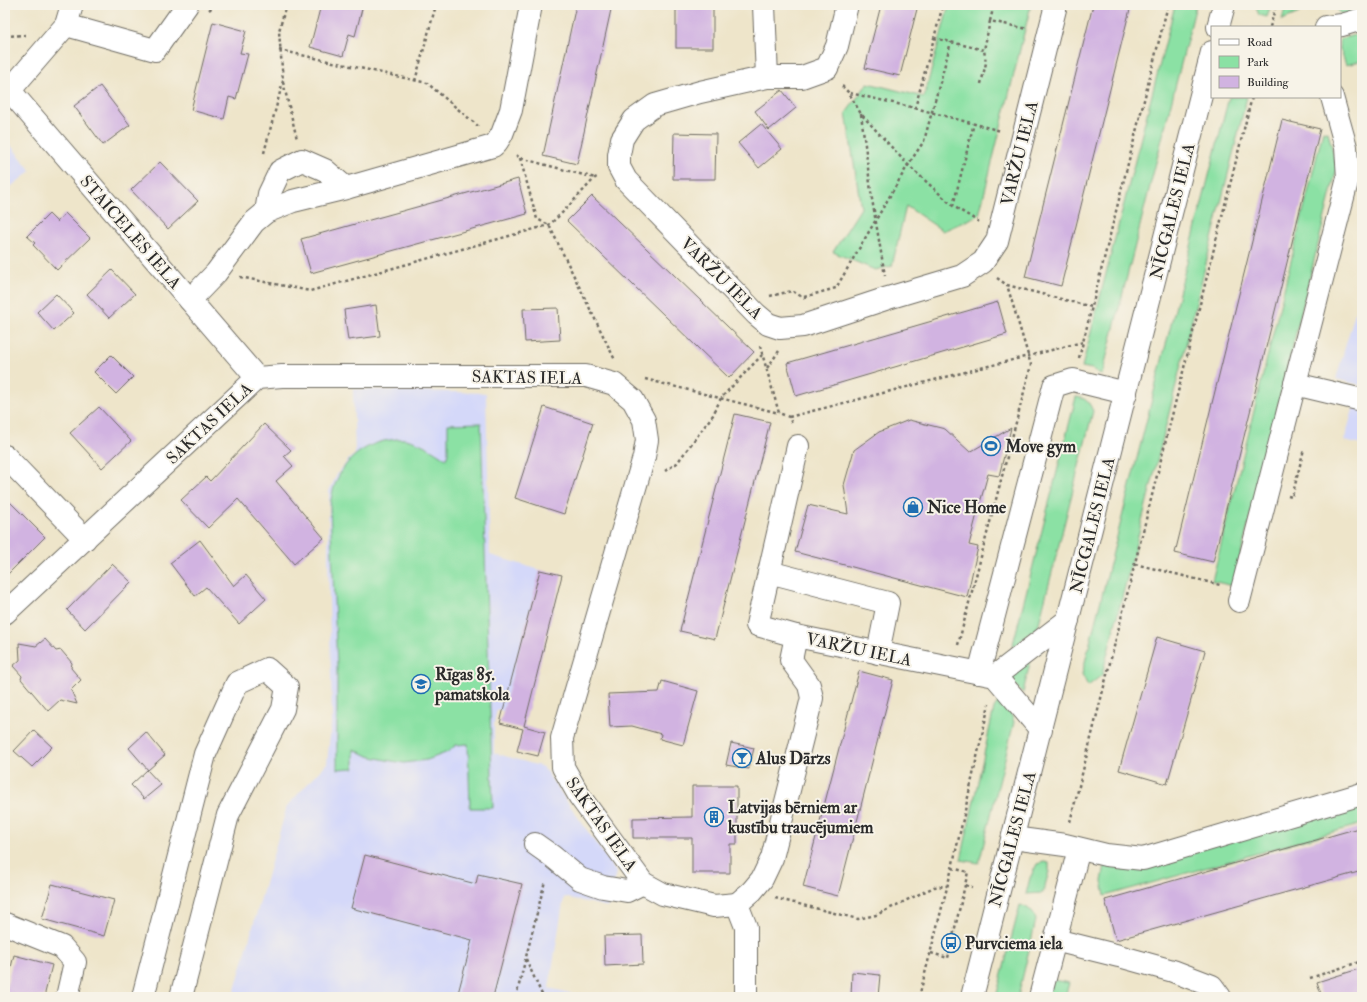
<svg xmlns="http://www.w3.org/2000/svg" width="1367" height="1002" font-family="'IM FELL Double Pica',serif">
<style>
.built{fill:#d4d8f9}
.green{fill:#8be1a4;stroke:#5b8668}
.building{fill:#d1b3e1}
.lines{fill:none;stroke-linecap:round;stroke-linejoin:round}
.minor-casing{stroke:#6f6c63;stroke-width:24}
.path{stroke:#6f6c63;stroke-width:2.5;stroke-dasharray:3 3;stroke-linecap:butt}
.minor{stroke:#fff;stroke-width:22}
.labels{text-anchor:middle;stroke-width:4;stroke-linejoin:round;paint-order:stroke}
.street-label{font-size:17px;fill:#2b2b2b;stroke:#f7f3e8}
.poi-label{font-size:17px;font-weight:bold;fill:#2b2b2b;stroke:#f7f3e8;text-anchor:start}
</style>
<rect width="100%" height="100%" fill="#f7f3e8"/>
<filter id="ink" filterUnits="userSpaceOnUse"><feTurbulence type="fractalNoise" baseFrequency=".025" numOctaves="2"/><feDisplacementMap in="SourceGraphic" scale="8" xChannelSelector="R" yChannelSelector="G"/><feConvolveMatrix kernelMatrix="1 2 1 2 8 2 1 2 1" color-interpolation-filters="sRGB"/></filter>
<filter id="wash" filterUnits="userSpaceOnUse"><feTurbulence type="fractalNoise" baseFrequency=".012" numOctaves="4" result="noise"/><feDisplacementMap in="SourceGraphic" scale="16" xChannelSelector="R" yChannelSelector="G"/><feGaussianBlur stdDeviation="0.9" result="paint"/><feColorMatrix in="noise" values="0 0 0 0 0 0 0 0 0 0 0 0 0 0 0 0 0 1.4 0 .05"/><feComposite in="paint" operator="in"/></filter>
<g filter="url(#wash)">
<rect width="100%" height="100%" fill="#eee5ca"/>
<!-- built -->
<g class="built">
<path d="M5,138l26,33 -26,20z"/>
<path d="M1362,288v157l-18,-4 16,-56 -24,-6z"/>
<path d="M353,389l133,4 4,162 50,15 -37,141 -6,-2 -3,13v31l49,14 73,105 -8,35 -44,-10 -15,91 37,9h-353l54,-191 40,-43 5,-47 -4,-157 1,-68 8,-17 12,-15 6,-5z"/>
</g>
<!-- green -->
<g class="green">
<path d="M949,5h82l-52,210 -36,16 -37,-25 -14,60 -17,4 -42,-18 28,-44 -15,-95 22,-30 56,14z"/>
<path d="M1175,5h21l-94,370 -10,-6 -10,-2z"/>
<path d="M1255,5h16l-4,12 -8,-2z"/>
<path d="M1286,5h17l-4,8 -17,7z"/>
<path d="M1336,5h26v6l-15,4 -8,-2z"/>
<path d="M1362,33v28l-16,4 -6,-16v-10z"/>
<path d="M1229,97h18l-94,381 -51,197 -14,11 -6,-12z"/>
<path d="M1323,131l5,1 9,36 -104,418 -21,-5z"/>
<path d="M1076,397c10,1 13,5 17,14l-55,216 -26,21z"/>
<path d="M481,423l12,385h-23l-2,-64 -12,1 -8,7 -21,8 -23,3 -18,-3 -18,-4 -14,-7v19l-17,1v-104l-7,-158c3,-32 21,-58 54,-66 7,-1 15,-3 21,-2 16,3 28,11 41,20l2,-6v-29z"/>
<path d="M1031,658l-8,35 -12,-12 3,-10z"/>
<path d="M1000,699l8,6 6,17 -35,141 -18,-3 33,-152z"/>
<path d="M1362,801v23l-257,72 -3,-15 4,-20z"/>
<path d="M1044,862l5,1v8l-6,22 -17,1 4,-16 7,-14z"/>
<path d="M1020,905c8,2 14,7 16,15l-18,77h-22z"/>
<path d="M1053,980l16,3 -4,14h-20z"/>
</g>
<g id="blocks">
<!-- building -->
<g class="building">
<path d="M321,5h42l-8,31 -6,-2 -6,22 -33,-9z"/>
<path d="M576,5h36l-35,159 -34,-8z"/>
<path d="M881,5h37l-18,71 -35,-8z"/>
<path d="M1093,5h38l-70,281 -36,-9z"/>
<rect x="676" y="6" width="37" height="42"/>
<path d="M213,22l33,9 -6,22 8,1 -12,45 -7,-2 -5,22 -33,-9z"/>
<path d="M100,86l30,39 -27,20 -29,-39z"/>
<path d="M782,90l14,18 -27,22 -14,-19z"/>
<path d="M1282,120l38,9 -107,433 -38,-9z"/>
<path d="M761,124l21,25 -23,19 -21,-25z"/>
<path d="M674,133l42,1 -1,45h-42z"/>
<path d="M160,162l38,39 -30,28 -37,-39z"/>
<path d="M518,179l9,35 -216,59 -10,-34z"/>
<path d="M592,196l162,156 -25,26 -162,-157z"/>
<path d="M65,213l25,25 -33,32 -24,-25 2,-2 -8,-7 22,-22 8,8z"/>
<path d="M112,270l23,24 -26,24 -22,-24z"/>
<path d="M56,294l18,19 -20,18 -17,-19z"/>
<path d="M998,302l9,32 -211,62 -9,-33z"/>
<path d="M376,305l4,31 -32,4 -4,-30z"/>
<path d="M558,308l2,32 -35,2 -2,-33z"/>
<path d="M111,355l22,22 -17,17 -22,-22z"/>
<path d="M99,407l32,34 -29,27 -32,-35z"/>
<path d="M544,407l49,16 -29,91 -49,-16z"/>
<path d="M735,414l35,8 -55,217 -35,-8z"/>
<path d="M909,420l36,9 25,23 41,-24 -12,48 -11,-2 -10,36 -9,35 9,2 -11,50 -172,-45 13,-47 40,9 -4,-29 10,-35 25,-18z"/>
<path d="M264,424l27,26 -7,6 9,10 -17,15 48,57 -30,26 -56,-65 -30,29 -27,-28 25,-23 4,4z"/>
<path d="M5,497l40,40 -40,40z"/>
<path d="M200,540l34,46 12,-11 20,24 -27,25 -33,-37 -11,9 -25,-33z"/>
<path d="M112,564l19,18 -46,47 -18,-19z"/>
<path d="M540,570l22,5 -38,151 21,6 -7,24 -21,-5 6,-22 -23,-6z"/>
<path d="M1157,637l48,14 -38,133 -48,-14z"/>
<path d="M45,639l11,12 5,-1 11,13 -1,5 10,12 -10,10 6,14 -17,-4 -12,11 -27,-32 1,-3 -9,-10 7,-6 -1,-17 17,3z"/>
<path d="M859,671l34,9 -55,216 -35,-9z"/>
<path d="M662,681l36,10 -15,54 -23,-6 1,-5 -29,-8 -22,1 -2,-33 51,-2z"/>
<path d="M34,730l18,17 -20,20 -18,-16z"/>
<path d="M146,732l19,23 -17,15 -19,-22z"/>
<path d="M731,743l23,5 -5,21 -23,-4z"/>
<path d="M147,770l14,15 -17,14 -13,-14z"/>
<path d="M692,786h45v58h-7v29h-38v-35h-59v-20l59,-1z"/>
<path d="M1362,827v44l-246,69 -11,-40z"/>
<path d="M365,855l111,29 2,-10 44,10 -29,113h-36l15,-57 -121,-32z"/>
<path d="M52,884l62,16 -10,36 -62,-17z"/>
<path d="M642,935l1,29 -38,2 -1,-30z"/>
<path d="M14,955l38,10 -8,32h-39v-5z"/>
<path d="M1362,968v29h-40l-5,-15z"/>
<path d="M852,972l28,3 -2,22h-27z"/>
</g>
</g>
</g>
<g filter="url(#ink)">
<use href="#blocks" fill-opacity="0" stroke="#6f6c63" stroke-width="1"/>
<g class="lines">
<!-- minor casing -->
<g class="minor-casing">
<g id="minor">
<path d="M764,5l3,72"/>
<path d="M847,5l-10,41 -10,22 -25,9h-35l-67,15 -45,13 -21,15 -12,19 -3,16v12l7,13 130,134 12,10 12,4 23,-2 85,-28 74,-22 21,-14 14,-21 59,-236"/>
<path d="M66,25l89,25 32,-45"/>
<path d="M1218,27l6,-22"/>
<path d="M1326,27l16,-2 20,-6"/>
<path d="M5,85l252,293"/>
<path d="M10,90l56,-65 6,-20"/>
<path d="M266,212l3,-18 11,-23 22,-11 23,10 21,18"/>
<path d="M190,300l26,-27 38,-51 12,-10 27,-11 53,-13 147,-42 4,-4 5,-8 9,-24 20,-105"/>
<path d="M1295,384l67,16"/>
<path d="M5,456l80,83"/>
<path d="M769,572l119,31 -10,50"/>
<path d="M1239,601l109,-423 -2,-31 -14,-50"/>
<path d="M5,613l252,-235 25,-2h304l28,8 19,16 11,20 3,20 -3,17 -82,281 1,29 17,30 63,86 20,11 51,12 23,-2"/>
<path d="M796,636l-39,-11 41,-179"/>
<path d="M979,673l75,-287 19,-6 53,13"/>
<path d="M995,676l73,-56"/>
<path d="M1013,838l52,7 41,10 37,4 219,-65"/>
<path d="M535,844l17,12 28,23 23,8 24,4 16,-8"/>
<path d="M737,904l15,-13 10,-12 10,-21 40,-160 -3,-13 -18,-25 5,-24 199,40 46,54"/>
<path d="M737,904l9,23v70"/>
<path d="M5,924l57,23 13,15 -8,35"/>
<path d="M1055,940l64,16 54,15 39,15 8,11"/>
<path d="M143,997l62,-243 32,-71 30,-14 20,18 -4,22 -55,106 -47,182"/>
<path d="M972,997l240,-945"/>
<path d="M1040,997l39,-148"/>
</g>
</g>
<!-- path -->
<g class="path">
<path d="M286,5l10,3 1,-3"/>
<path d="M209,10l6,-5"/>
<path d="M990,21l4,-16"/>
<path d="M1270,27l6,-22"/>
<path d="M5,36l21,-1"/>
<path d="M934,38l50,12 6,-29 38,8"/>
<path d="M279,50l148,33 51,43"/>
<path d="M415,81l21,-76"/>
<path d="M283,82l14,57"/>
<path d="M981,84l5,-21 -2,-13"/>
<path d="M842,86l7,7 12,21 47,51 45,41 26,16"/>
<path d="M850,93l65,15 28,-103"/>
<path d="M915,108l86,23"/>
<path d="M861,114l11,85 13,77"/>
<path d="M264,153l19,-72 -4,-50 7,-26"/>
<path d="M516,155l4,3 75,20"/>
<path d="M520,158l17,61 12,6 66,135"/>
<path d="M953,206l21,-83"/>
<path d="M240,277l70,14 239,-66 13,-12 33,-35 4,-2"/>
<path d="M997,278l10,7 85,22"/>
<path d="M770,296l22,-5 12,7"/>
<path d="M804,297l32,-9 72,-123 16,-24 27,-99"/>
<path d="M760,346l19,67 10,4 3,7"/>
<path d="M1079,358l89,-353"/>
<path d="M767,368l12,-17"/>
<path d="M645,379l134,34"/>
<path d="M789,417l294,-75"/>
<path d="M665,471l12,-8 36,-48 8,-17 41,-43"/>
<path d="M1288,496l4,1 12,-48"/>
<path d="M978,510l14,3"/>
<path d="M1135,564l85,21"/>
<path d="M958,645l73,-280 -24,-80"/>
<path d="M1070,822l182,-725"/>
<path d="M952,868l16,4 -3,13 7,2"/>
<path d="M775,898l83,21 18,-4 58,-28 13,-1"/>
<path d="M931,953l17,5 17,-73"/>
<path d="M526,959l17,38"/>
<path d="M1310,978l52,-17"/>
<path d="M516,997l29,-116"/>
<path d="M919,997l33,-129 37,-164"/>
</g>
<!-- minor -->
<use href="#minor" class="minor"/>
</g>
</g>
<!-- icons -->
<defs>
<g id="stadium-ring" transform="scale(1)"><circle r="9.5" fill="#f7f3e8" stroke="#1f6fb2" stroke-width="1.5"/><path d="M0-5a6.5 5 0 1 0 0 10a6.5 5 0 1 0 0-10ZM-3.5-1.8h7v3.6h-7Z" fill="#1f6fb2"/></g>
<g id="shop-ring" transform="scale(1)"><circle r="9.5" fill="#f7f3e8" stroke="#1f6fb2" stroke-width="1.5"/><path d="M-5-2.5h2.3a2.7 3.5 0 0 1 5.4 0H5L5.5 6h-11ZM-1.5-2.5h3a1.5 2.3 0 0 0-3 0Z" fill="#1f6fb2"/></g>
<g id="school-ring" transform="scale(1)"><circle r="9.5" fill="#f7f3e8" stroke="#1f6fb2" stroke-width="1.5"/><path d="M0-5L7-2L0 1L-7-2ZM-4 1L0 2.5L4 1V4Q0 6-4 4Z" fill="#1f6fb2"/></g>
<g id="bar-ring" transform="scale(1)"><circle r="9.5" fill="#f7f3e8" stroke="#1f6fb2" stroke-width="1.5"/><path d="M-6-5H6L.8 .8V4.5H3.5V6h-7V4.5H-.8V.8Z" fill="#1f6fb2"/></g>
<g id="building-ring" transform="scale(1)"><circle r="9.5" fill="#f7f3e8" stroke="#1f6fb2" stroke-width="1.5"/><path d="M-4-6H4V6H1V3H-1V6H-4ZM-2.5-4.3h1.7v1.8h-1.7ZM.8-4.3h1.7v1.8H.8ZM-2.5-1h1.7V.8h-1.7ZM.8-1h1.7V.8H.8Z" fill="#1f6fb2"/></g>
<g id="bus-ring" transform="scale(1)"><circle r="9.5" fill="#f7f3e8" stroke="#1f6fb2" stroke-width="1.5"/><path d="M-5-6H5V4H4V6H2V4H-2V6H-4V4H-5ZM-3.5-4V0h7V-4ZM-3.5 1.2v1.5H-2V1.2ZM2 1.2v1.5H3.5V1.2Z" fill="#1f6fb2"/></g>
</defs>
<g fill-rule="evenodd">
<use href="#stadium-ring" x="991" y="446"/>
<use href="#shop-ring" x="913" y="507"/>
<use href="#school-ring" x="421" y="684"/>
<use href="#bar-ring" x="742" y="758"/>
<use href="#building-ring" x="714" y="817"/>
<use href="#bus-ring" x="951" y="943"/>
</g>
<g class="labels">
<!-- street labels -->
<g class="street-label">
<text transform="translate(1019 153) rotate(-76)" y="6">VARŽU IELA</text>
<text transform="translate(1172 211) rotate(-76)" y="6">NĪCGALES IELA</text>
<text transform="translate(131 232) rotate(49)" y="6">STAICELES IELA</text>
<text transform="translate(722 278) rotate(45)" y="6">VARŽU IELA</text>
<text transform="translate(527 377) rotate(1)" y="6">SAKTAS IELA</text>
<text transform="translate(209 423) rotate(-43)" y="6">SAKTAS IELA</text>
<text transform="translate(1092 525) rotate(-76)" y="6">NĪCGALES IELA</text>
<text transform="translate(859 649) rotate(12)" y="6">VARŽU IELA</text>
<text transform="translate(602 824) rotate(55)" y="6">SAKTAS IELA</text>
<text transform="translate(1012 839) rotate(-75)" y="6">NĪCGALES IELA</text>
</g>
<!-- poi labels -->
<g class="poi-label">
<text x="1005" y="452">Move gym</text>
<text x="927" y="513">Nice Home</text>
<text x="435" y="680">Rīgas 85.<tspan x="435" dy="20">pamatskola</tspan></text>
<text x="756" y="764">Alus Dārzs</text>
<text x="728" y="813">Latvijas bērniem ar<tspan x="728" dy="20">kustību traucējumiem</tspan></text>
<text x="965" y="949">Purvciema iela</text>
</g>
</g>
<!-- margin -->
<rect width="1367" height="1002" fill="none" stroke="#f7f3e8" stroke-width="20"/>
<!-- legend -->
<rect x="1211" y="26" width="130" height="72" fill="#f7f3e8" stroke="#a5a39c"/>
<rect x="1219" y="39" width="20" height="6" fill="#ffffff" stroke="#a5a39c"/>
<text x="1247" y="46" font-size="12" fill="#2b2b2b">Road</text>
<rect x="1219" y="56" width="20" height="12" fill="#8be1a4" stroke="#a5a39c"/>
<text x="1247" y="66" font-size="12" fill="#2b2b2b">Park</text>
<rect x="1219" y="76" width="20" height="12" fill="#d1b3e1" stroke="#a5a39c"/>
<text x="1247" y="86" font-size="12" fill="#2b2b2b">Building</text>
</svg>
